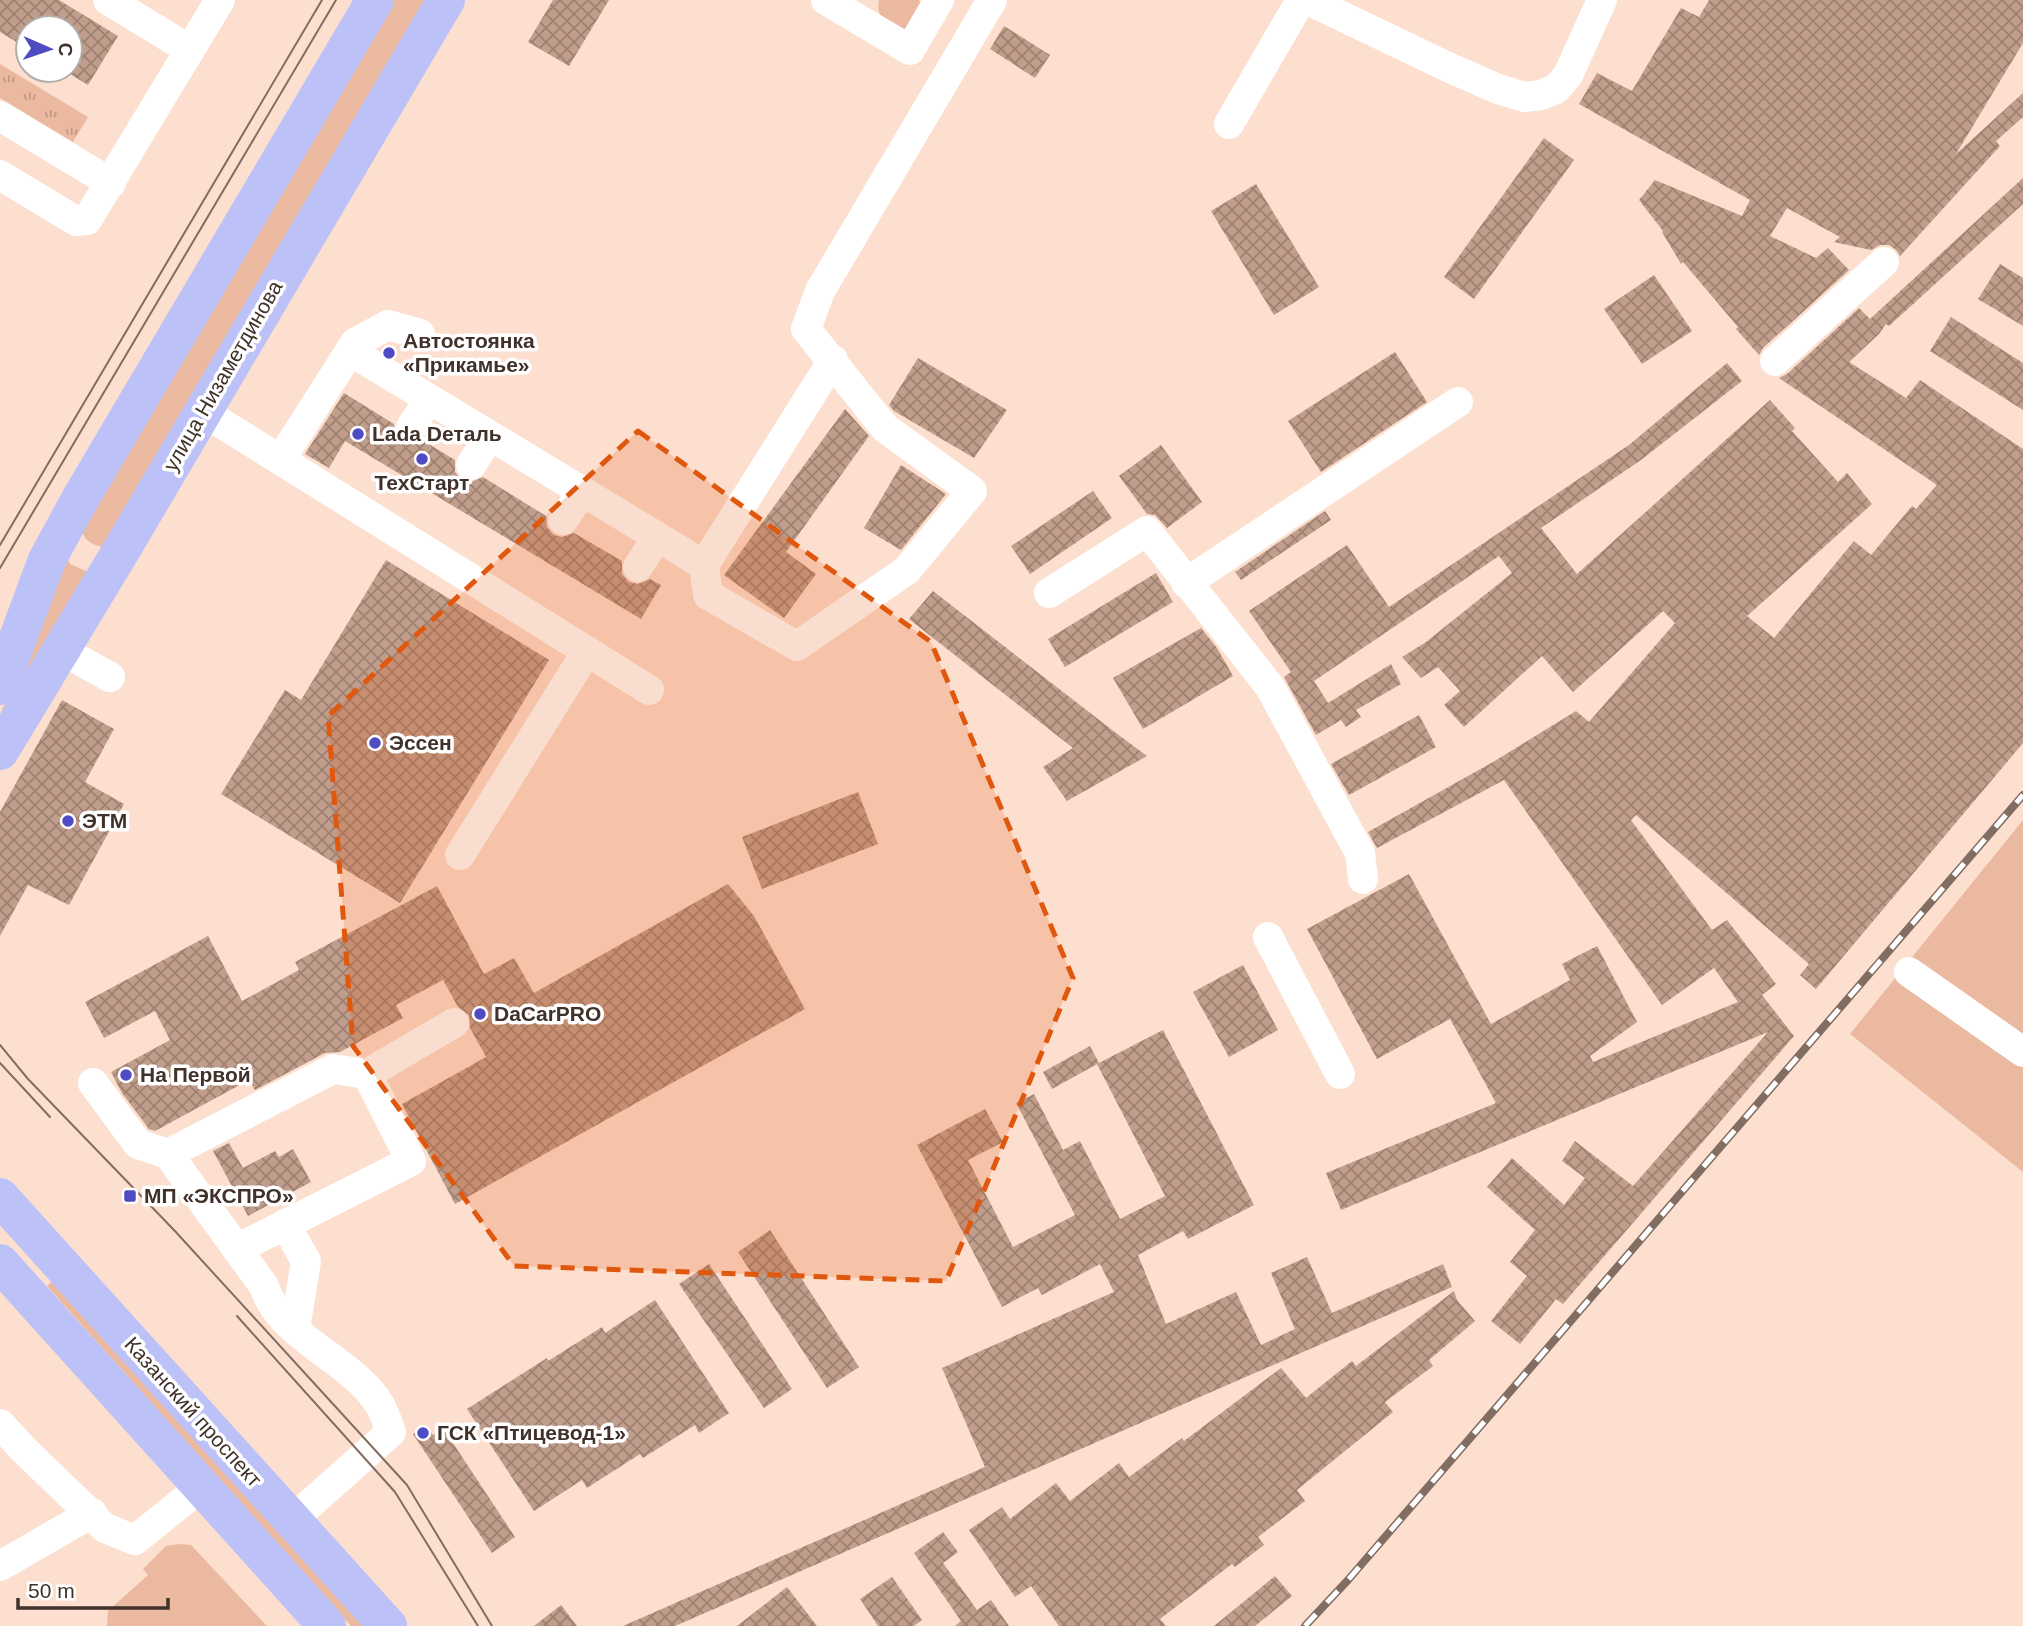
<svg xmlns="http://www.w3.org/2000/svg" width="2023" height="1626" font-family="Arial,sans-serif">
<style>
.green{fill:#ebb99f}
.park{fill:url(#park-tufts)}
.building{fill:url(#building-cross-hatch)}
.lines{fill:none;stroke-linecap:round;stroke-linejoin:round}
.minor{stroke:#fff;stroke-width:30}
.major{stroke:#bcc1f8;stroke-width:38}
.tram{stroke:#816d62;stroke-width:2}
.rail-casing{stroke:#816d62;stroke-width:8}
.rail{stroke:#fff;stroke-width:5;stroke-dasharray:16;stroke-linecap:butt}
.marked{fill:#e0570e;fill-opacity:0.2;stroke:#e0570e;stroke-width:5;stroke-dasharray:14 9;stroke-linejoin:round}
.poi-dot{fill:#4f4bc2;stroke:#fff;stroke-width:2.5}
.labels{text-anchor:middle;stroke-width:7;stroke-linejoin:round;paint-order:stroke}
.poi-label{font-size:21px;font-weight:bold;fill:#40312a;stroke:#fff;text-anchor:start}
.street-label{font-size:21px;fill:#40312a;stroke:#fff}
</style>
<defs>
<pattern id="park-tufts" width="24" height="20" patternUnits="userSpaceOnUse" patternTransform="scale(1.75)"><rect width="24" height="20" fill="#ebb99f"/><path d="M3 7l-1-3M5 7V3M7 7l1-3M15 17l-1-3M17 17v-4M19 17l1-3" fill="none" stroke="#c09782"/></pattern>
<pattern id="building-cross-hatch" width="8" height="8" patternUnits="userSpaceOnUse" patternTransform="scale(1.75)"><rect width="8" height="8" fill="#c19e8b"/><path d="M0 0l8 8M0 8l8-8" fill="none" stroke="#9e8172"/></pattern>
</defs>
<rect width="100%" height="100%" fill="#fddfcf"/>
<!-- green -->
<g class="green">
<path d="M393,0h41l-331,547c-13,-3 -20,-7 -22,-21z"/>
<path d="M879,0h40l2,4 -15,26c-16,-7 -31,-10 -27,-30z"/>
<path d="M65,553l5,11 18,8 -88,143z"/>
<path d="M2023,820v352l-173,-138z"/>
<path d="M56,1278l310,348h-15l-304,-340z"/>
<path d="M178,1544l13,1 76,81h-160l1,-15 40,-36 -5,-6 23,-23z"/>
</g>
<!-- park -->
<path class="park" d="M0,64l88,53 -15,25 -73,-44z"/>
<!-- building -->
<g class="building">
<path d="M0,0h59l59,36 -30,49 -18,-11v-46h-42v21l-28,-17z"/>
<path d="M553,0h56l-40,66 -41,-24z"/>
<path d="M1709,0h314v43l-67,111 67,-61v24l-27,24 4,5 -100,110 -4,-6 -7,-5h-9l-9,5 -37,-8 6,-5 -53,-29 -17,28 46,22 12,-10 21,22 -86,78 -4,7 -23,-26 2,-2 -55,-65 -2,2 -19,-32 1,-1 -24,-31 16,-20 87,36 8,-16 -171,-96 18,-31 35,18 49,-83 18,9z"/>
<path d="M1004,26l46,29 -15,23 -45,-29z"/>
<path d="M1544,138l30,22 -100,139 -30,-22z"/>
<path d="M2023,178v26l-134,122 -3,-2 -7,10 -30,28 57,36 14,-18 103,69v294l-207,246 -16,-14 9,-11 -173,-149 -5,5 81,110 15,-10 49,64 -14,11 32,41 -231,268 -7,-5 -36,45 -29,-23 36,-45 -17,-14 25,-32 -48,-43 25,-29 52,47 21,-27 -23,-17 13,-20 58,45 135,-154 -427,178 -15,-37 170,-70 -46,-84 -73,40 -70,-130 102,-55 82,150 79,-44 -8,-16 35,-18 40,76 -47,34 3,6 145,-60 -24,-34 -52,37 -158,-225 -127,68 -9,-16 125,-70 83,-51 13,11 86,-99 -12,-12 -90,81 -31,-36 -78,71 -20,-22 16,-14 -22,-24 -17,11 -19,-21 24,-15 86,-69 -13,-17 -185,125 14,22 63,-39 10,20 -45,26 5,7 -15,10 -5,-7 -25,15 -32,-58 7,-5 -42,-61 98,-66 42,62 240,-162 98,-82 15,18 -101,79 -100,68 36,46 193,-174 25,28 -3,3 46,51 9,-9 25,31 -125,112 27,22 80,-97 17,14 41,-49 4,3 21,-24 -158,-107 8,-4 72,-66 11,11z"/>
<path d="M1256,184l63,103 -45,28 -63,-104z"/>
<path d="M2000,264l23,14v48l-45,-27z"/>
<path d="M1654,275l38,56 -50,33 -38,-55z"/>
<path d="M1951,317l72,46v47l-93,-59z"/>
<path d="M1395,352l32,50 -106,70 -33,-51z"/>
<path d="M918,358l89,52 -33,48 -80,-47 -5,-6z"/>
<path d="M344,393l50,31 1,10 7,8 9,2 11,-4 33,20v12l7,8 9,2 12,-5 63,39 1,11 7,8 8,2 12,-4 48,28v13l7,8 9,2 12,-5 11,6 -20,34 -296,-178 -16,27 -24,-14z"/>
<path d="M845,409l24,27 -83,116 30,22 -32,44 -60,-43z"/>
<path d="M1161,445l41,57 -35,26 -12,-13 -8,-1 -28,-38z"/>
<path d="M901,465l45,29 -45,56 -37,-22z"/>
<path d="M1093,491l19,27 -82,56 -19,-28z"/>
<path d="M1325,511l6,9 -90,60 -6,-8z"/>
<path d="M386,560l163,100 -149,243 -179,-109 64,-104 16,10z"/>
<path d="M1156,573l17,29 -108,65 -17,-28z"/>
<path d="M933,591l183,142 31,23 -80,45 -24,-34 30,-19 -164,-129z"/>
<path d="M1201,628l16,20 16,28 -90,53 -30,-51z"/>
<path d="M62,700l52,29 -29,53 39,22 -55,101 -41,-20 -28,51v-124z"/>
<path d="M1419,715l17,32 -87,48 -18,-31z"/>
<path d="M858,792l20,52 -116,45 -20,-52z"/>
<path d="M728,884l26,32 51,93 -350,195 -53,-100 84,-47 -16,-29 -1,-13 -11,-8 -15,-27 -47,25 7,13 -63,34 -15,1 -70,37 -6,-10 -94,51 -6,-2 -27,-36 -11,-21 59,-32 -15,-29 -51,27 -19,-36 123,-66 34,65 57,-31 -4,-8 142,-76 47,88 30,-16 20,35z"/>
<path d="M1243,965l35,65 -49,27 -36,-65z"/>
<path d="M1163,1030l91,175 -66,34 -5,-8 -45,24 28,69 70,-32 25,53 34,-16 -24,-56 36,-16 25,56 111,-49 9,23 -777,339h-52l362,-159 -43,-99 172,-76 -14,-28 -58,31 -4,-7 -36,19 -85,-162 68,-36 18,33 -35,18 45,87 62,-32 -59,-112 18,-9 29,56 17,-9 40,78 45,-23 -68,-132z"/>
<path d="M1090,1046l9,17 -47,26 -9,-17z"/>
<path d="M229,1143l14,25 32,-17 4,6 14,-8 18,33 -63,34 -35,-65z"/>
<path d="M770,1230l89,137 -32,21 -89,-136z"/>
<path d="M709,1264l83,125 -28,19 -85,-124z"/>
<path d="M1454,1291l3,9 18,21 -46,39 4,6 -48,36 8,10 -96,78 8,11 -47,36 6,8 -29,22 -3,-3 -72,55 6,7h-107l-28,-40 -16,11 -46,-67 33,-23 8,12 46,-36 14,18 49,-38 10,14 53,-39 2,3 97,-73 25,30 46,-37 4,5z"/>
<path d="M655,1300l74,113 -30,20 -4,-8 -52,33 -3,-4 -53,34 -5,-8 -48,31 -67,-102 80,-51 1,3 54,-34 3,6z"/>
<path d="M426,1425l7,10 10,-7 72,109 -23,16 -79,-119z"/>
<path d="M943,1532l15,20 -15,11 34,47 14,-10 18,26h-54l6,-5 -47,-68z"/>
<path d="M1275,1576l17,20 -37,30h-41z"/>
<path d="M892,1577l30,43 -8,6h-36l-18,-27z"/>
<path d="M787,1587l30,39h-80z"/>
<path d="M561,1605l16,21h-43z"/>
</g>
<g class="lines">
<!-- minor -->
<g class="minor">
<path d="M108,0l82,50"/>
<path d="M826,0l84,50 29,-50"/>
<path d="M1308,0l142,68 48,21 27,8 16,-2 15,-6 12,-14 34,-75"/>
<path d="M0,116l111,67"/>
<path d="M1229,124l72,-124"/>
<path d="M0,175l76,46 11,-1 133,-220"/>
<path d="M350,351l354,214 129,-205"/>
<path d="M1775,361l109,-99"/>
<path d="M202,411l447,279"/>
<path d="M411,427l18,-28"/>
<path d="M281,459l74,-116 33,-18 32,9"/>
<path d="M471,465l19,-29"/>
<path d="M563,520l19,-28"/>
<path d="M704,565l4,30 89,51 110,-76 65,-79 -87,-63 -79,-99 14,-38 172,-291"/>
<path d="M638,567l19,-30"/>
<path d="M1186,583l272,-181"/>
<path d="M1049,593l98,-62 123,156 90,166 3,26"/>
<path d="M61,650l49,27"/>
<path d="M460,855l127,-204"/>
<path d="M1268,937l72,137"/>
<path d="M1909,972l114,80"/>
<path d="M93,1083l45,61 30,10 96,132c16,53 91,74 117,121 4,8 7,17 10,25l-99,88"/>
<path d="M168,1154l165,-85 34,5 87,-51"/>
<path d="M285,1224l21,37 -11,68"/>
<path d="M237,1249l174,-88 -44,-87"/>
<path d="M0,1424l22,24 83,80 30,12 67,-54"/>
<path d="M0,1566l92,-53"/>
</g>
<!-- major -->
<g class="major">
<path d="M0,686l47,-126 32,-59 296,-501"/>
<path d="M0,751l122,-202 324,-549"/>
<path d="M0,1197l388,429"/>
<path d="M0,1263l327,363"/>
</g>
<!-- tram -->
<g class="tram">
<path d="M0,545l322,-545"/>
<path d="M0,568l336,-568"/>
<path d="M0,1045l28,34 146,151 233,255 85,141"/>
<path d="M0,1063l50,54"/>
<path d="M237,1316l158,176 83,134"/>
</g>
<!-- rail casing -->
<g class="rail-casing">
<path id="rail" d="M1305,1626l43,-46 675,-785"/>
</g>
<!-- rail -->
<use href="#rail" class="rail"/>
</g>
<!-- marked area -->
<path class="marked" d="M638,431l293,211 142,336 -127,303 -432,-15 -161,-220 -25,-330z"/>
<!-- markers -->
<g class="poi-dot">
<circle cx="389" cy="353" r="7"/>
<circle cx="358" cy="434" r="7"/>
<circle cx="422" cy="459" r="7"/>
<circle cx="375" cy="743" r="7"/>
<circle cx="68" cy="821" r="7"/>
<circle cx="480" cy="1014" r="7"/>
<circle cx="126" cy="1075" r="7"/>
<rect x="123" y="1189" width="14" height="14" rx="3.5"/>
<circle cx="423" cy="1433" r="7"/>
</g>
<g class="labels">
<!-- poi labels -->
<g class="poi-label">
<text x="403" y="348">Автостоянка<tspan x="403" dy="24">«Прикамье»</tspan></text>
<text x="372" y="441">Lada Dеталь</text>
<text x="422" y="490" text-anchor="middle">ТехСтарт</text>
<text x="389" y="750">Эссен</text>
<text x="82" y="828">ЭТМ</text>
<text x="494" y="1021">DaCarPRO</text>
<text x="140" y="1082">На Первой</text>
<text x="144" y="1203">МП «ЭКСПРО»</text>
<text x="437" y="1440">ГСК «Птицевод-1»</text>
</g>
<!-- street labels -->
<g class="street-label">
<text transform="translate(223 376) rotate(-60)" y="7">улица Низаметдинова</text>
<text transform="translate(193 1412) rotate(48)" y="7">Казанский проспект</text>
</g>
</g>
<!-- north arrow -->
<g transform="translate(49 49) rotate(92)"><circle r="33" fill="#ffffff" stroke="#b3adaa" stroke-width="2"/>
<path d="M0-5L12 26L0 18L-12 26Z" fill="#4f4bc2"/>
<text y="-10" font-size="19" font-weight="bold" text-anchor="middle" fill="#40312a">С</text>
</g>
<!-- scale -->
<path d="M18 1598v10h150v-10" fill="none" stroke="#40312a" stroke-width="3.5"/>
<text x="28" y="1598" font-size="21" fill="#40312a" stroke="#ffffff" stroke-width="5" paint-order="stroke">50 m</text>
</svg>
